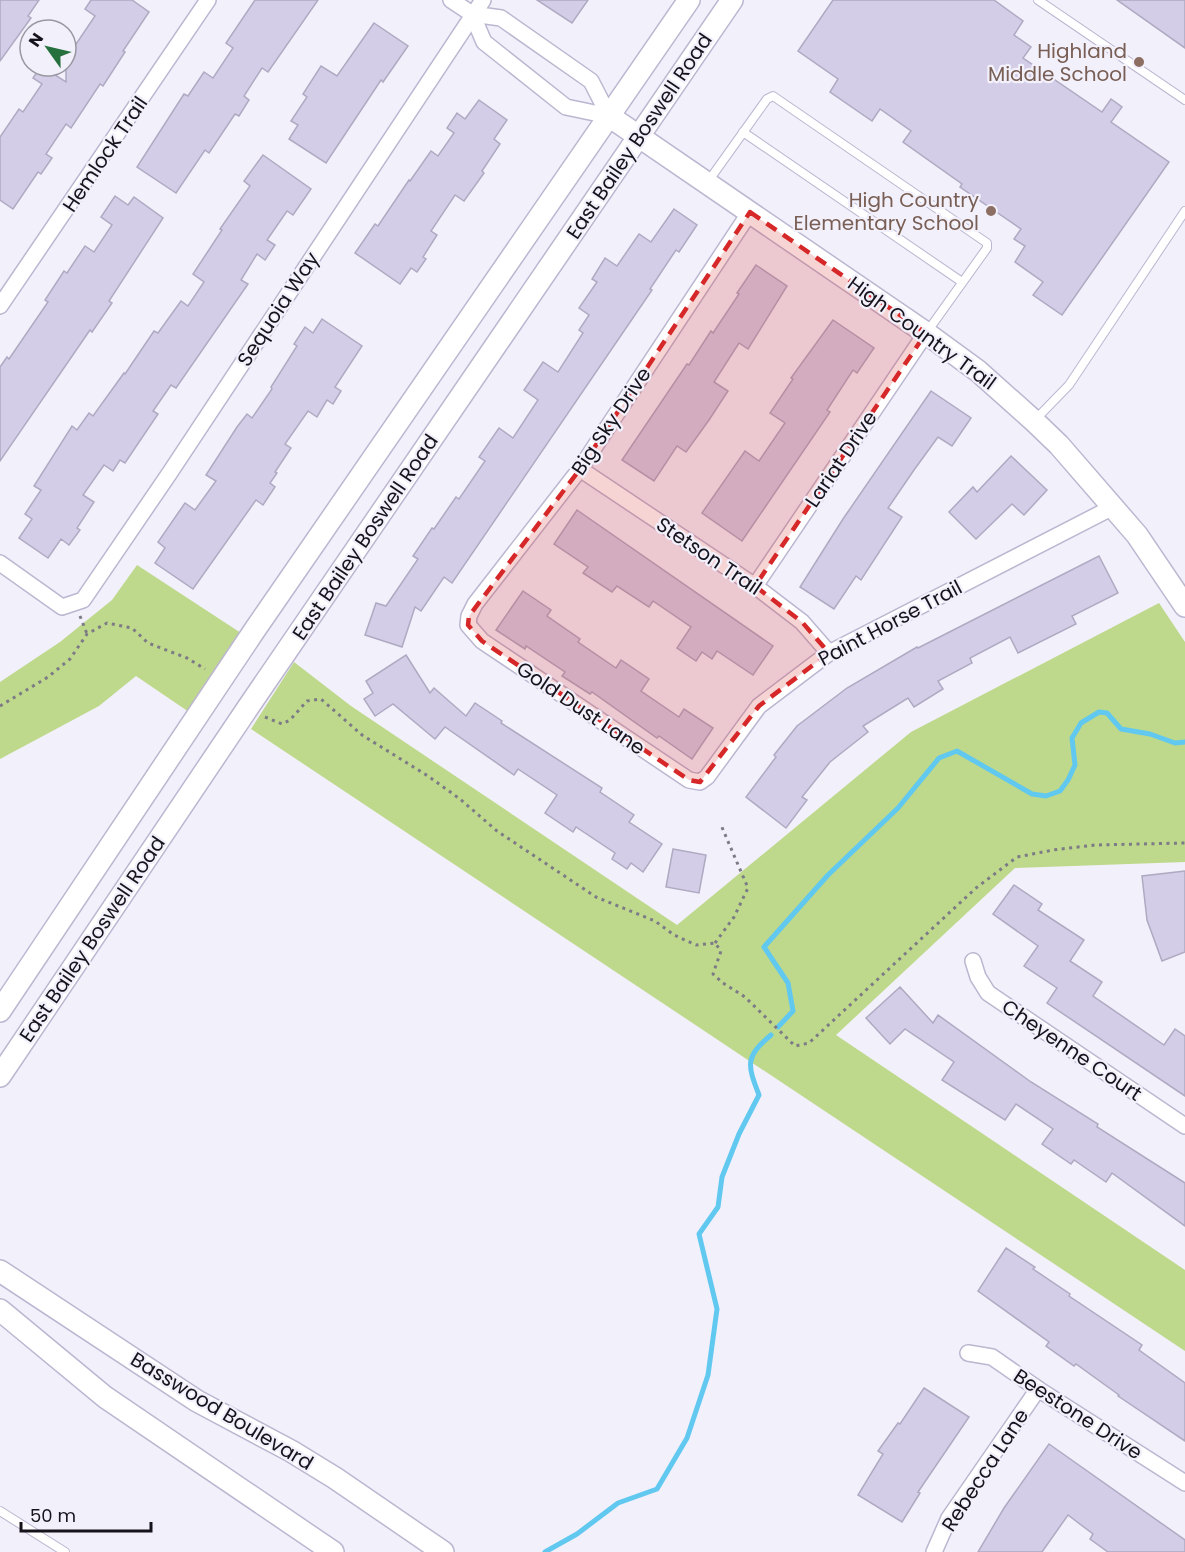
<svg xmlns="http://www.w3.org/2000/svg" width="1185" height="1552" font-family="Poppins,sans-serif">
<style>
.green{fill:#bed98b}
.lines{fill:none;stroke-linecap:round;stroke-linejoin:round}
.stream{stroke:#61c8f0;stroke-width:5}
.building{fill:#d3cde7;stroke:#afa9c2;stroke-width:1.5}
.lane-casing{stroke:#bcb6d0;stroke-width:10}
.street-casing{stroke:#bcb6d0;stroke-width:18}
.secondary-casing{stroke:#bcb6d0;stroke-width:24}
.path{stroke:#7d7b85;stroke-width:3;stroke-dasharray:3 4.5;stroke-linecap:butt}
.lane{stroke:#fff;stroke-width:8}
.street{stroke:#fff;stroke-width:15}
.secondary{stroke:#fff;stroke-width:21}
.marked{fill:#d62828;fill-opacity:0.2;stroke:#d62828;stroke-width:4.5;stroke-dasharray:12 8;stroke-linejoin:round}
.education-dot{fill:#8d6e63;stroke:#f2f0fb;stroke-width:2}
.labels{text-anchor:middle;stroke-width:4.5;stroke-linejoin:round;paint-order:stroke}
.education-label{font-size:20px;fill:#785e54;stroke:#f2f0fb;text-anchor:end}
.street-label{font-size:20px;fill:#16131c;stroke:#f2f0fb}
</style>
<rect width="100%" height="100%" fill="#f2f0fb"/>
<!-- green -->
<g class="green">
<path d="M137,565l107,70 -55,77 -53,-36 -37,30 -99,53v-77l60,-40 52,-42z"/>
<path d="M1159,603l26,39v220l-170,6 -179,167 349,235v81l-934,-622 43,-67 57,44 326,219 234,-193z"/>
</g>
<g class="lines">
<!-- stream -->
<g class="stream">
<path d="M778,1027l15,-16 -5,-28 -24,-36 64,-72 70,-67 41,-50 18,-7 75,43 14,2 14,-5 8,-11 7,-15 -3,-27 9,-15 18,-11 8,1 14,16 29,5 25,9 10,-1"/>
<path d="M545,1552l32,-18 41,-31 39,-14 30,-51 21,-63 9,-66 -18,-75 19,-27 4,-30 17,-43 20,-39c-12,-31 -14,-38 12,-60"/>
</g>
</g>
<!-- building -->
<g class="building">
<path d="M0,0h39l-11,16 3,2 -31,43z"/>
<path d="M91,0h41l17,12 -26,39 2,1 -22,34 -3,-2 -29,44 -5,-4 -20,30 6,4 -11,16 -3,-2 -25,37 -13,-9v-63l19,-28 4,3 19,-28 -9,-6 8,-12 25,16v-23l29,-43 -10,-7z"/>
<path d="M255,0h63l-50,72 -6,-4 -18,28 5,4 -10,16 -4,-2 -26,39 -4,-3 -29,43 -39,-26 47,-73 4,2 16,-24 9,6 20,-30 -7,-5z"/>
<path d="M537,0h51l-16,23z"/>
<path d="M833,0h161l29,21 -9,14 17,12 -8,11 79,54 9,-13 11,8 -11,15 58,40 -107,153 -29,-20 10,-13 -28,-20 10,-16 -11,-7 7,-10 -61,-42 2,-3 -59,-42 8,-11 -31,-22 -8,12 -42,-29 8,-13 -40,-28z"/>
<path d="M1117,0h68v48z"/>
<path d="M374,23l34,23 -25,36 -2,-2 -55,83 -37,-24 9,-14 -7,-4 16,-24 -4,-3 18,-28 16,10z"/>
<path d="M479,100l28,20 -13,19 6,5 -18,27 2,2 -20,28 -9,-6 -24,36 6,4 -14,22 3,2 -9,13 -6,-4 -11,16 -45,-31 20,-29 3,2 31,-46 1,1 21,-30 7,5 16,-23 -7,-5 10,-15 8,6z"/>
<path d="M263,155l48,34 -18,26 -6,-4 -20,29 8,5 -10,15 -8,-6 -16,26 7,4 -72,104 -5,-3 -18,26 5,3 -33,49 -5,-3 -7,11 -9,-6 -21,30 11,7 -17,26 3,2 -11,15 -8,-6 -13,19 -29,-20 13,-19 -7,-5 16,-24 -7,-4 38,-60 5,4 12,-17 4,3 31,-43 1,1 29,-43 4,2 23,-32 7,5 16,-24 -11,-8 29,-44 -2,-1 30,-43 -6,-5z"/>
<path d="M115,196l13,9 6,-8 29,21 -54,83 3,2 -20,29 -2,-2 -90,131v-94l7,-10 2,2 39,-57 -3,-2 19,-29 3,2 18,-27 9,6 18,-27 -11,-8z"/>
<path d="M674,209l23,16 -18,27 -3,-2 -26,39 2,1 -200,293 -8,-6 -23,34 -6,-4 -13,40 -37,-12 11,-32 10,3 32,-47 -5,-3 19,-28 2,1 22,-32 3,2 26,-38 -6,-4 20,-29 14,10 25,-38 -14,-10 19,-28 15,10 25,-39 -4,-3 10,-15 -10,-7 18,-26 -5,-3 13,-21 12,8 22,-32 12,8z"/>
<path d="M756,265l31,21 -39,63 -9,-6 -25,39 14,9 -19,29 -23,32 -9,-6 -23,35 -32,-21 65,-96 2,1 22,-34 2,2 26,-39 -2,-1z"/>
<path d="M322,319l40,27 -27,41 6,4 -8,13 -6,-4 -10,17 -9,-6 -23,33 6,4 -16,24 2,1 -7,10 5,4 -12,18 -7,-5 -63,89 -38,-26 10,-15 -7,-6 27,-39 10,7 21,-29 -10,-6 31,-48 10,-13 5,4 20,-29 -1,-2 26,-41 -3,-2 11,-17 8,6z"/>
<path d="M833,320l41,28 -17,25 -4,-3 -26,40 3,2 -88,129 -40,-28 43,-62 14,10 26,-38 -15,-10 23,-34 -2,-1z"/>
<path d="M931,391l40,27 -19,28 -14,-9 -24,33 -26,38 14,9 -41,63 -5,-4 -22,33 -34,-22 43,-68z"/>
<path d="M1011,456l36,34 -23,25 -12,-11 -36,35 -27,-27 24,-25 4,5z"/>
<path d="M577,510l196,136 -20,29 -36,-24 -5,8 -10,-7 -6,9 -19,-13 14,-21 -38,-26 -4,6 -32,-21 -5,6 -29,-19 5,-6 -34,-23z"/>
<path d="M1099,556l19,37 -46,23 4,8 -58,29 -8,-16 -40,21 2,5 -34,18 5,8 -29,18 -6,-9 -45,28 5,6 -38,30 -28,35 5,3 -21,28 -40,-31 30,-40 -2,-2 23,-29 50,-38 70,-41 1,1z"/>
<path d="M523,591l28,19 -4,6 33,23 -2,3 38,26 5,-8 28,19 -8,12 38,26 5,-8 29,19 -21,31 -33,-23 -2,2 -65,-46 -2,2 -28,-18 3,-4 -39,-26 -1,3 -29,-19z"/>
<path d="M406,655l24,38 4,-5 32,28 9,-13 27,18 -1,2 101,65 -2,4 34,23 -5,7 33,22 -19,28 -12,-9 -4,6 -15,-10 3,-6 -39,-26 -3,5 -28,-19 12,-18 -39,-26 -4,6 -69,-48 -10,12 -42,-35 -18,12 -11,-17 9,-6 -7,-12z"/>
<path d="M673,849l33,6 -7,38 -33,-6z"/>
<path d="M1185,871v81l-23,9 -15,-41 -5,-44z"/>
<path d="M1014,885l28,19 -4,6 46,30 -14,21 32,21 -9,14 71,49 11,-16 10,7v60l-138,-93 10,-15 -33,-22 14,-20 -45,-32z"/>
<path d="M900,987l33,36 5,-8 93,67 67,42 -1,3 88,56v43l-73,-53 -6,9 -32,-22 -3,4 -29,-20 11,-15 -37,-25 -11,16 -63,-40 12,-18 -49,-33 -15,15 -24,-26z"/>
<path d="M1006,1248l29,19 -2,2 37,25 -1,2 73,49 -3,5 46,33v58l-67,-45 1,-1 -43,-31 -2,2 -28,-20 3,-4 -71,-51z"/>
<path d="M924,1388l45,29 -51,75 2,1 -18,29 -44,-27 25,-41 -5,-3 20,-28 2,1z"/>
<path d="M1049,1444l136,96v12h-77l-18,-13 3,-5 -25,-19 -26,37h-64l26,-44z"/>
</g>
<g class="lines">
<!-- lane casing -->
<g class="lane-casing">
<g id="lane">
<path d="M1038,0l147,100"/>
<path d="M743,132l219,150"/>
<path d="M707,183l60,-84 6,-3 214,147v5l-60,84"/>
<path d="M1035,420l34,-35 116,-174"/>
<path d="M0,1511l65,41"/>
</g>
</g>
<!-- street casing -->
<g class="street-casing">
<g id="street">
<path d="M451,0l21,14 29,4 90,63 18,35"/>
<path d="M472,14l12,28 82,65 43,9"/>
<path d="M750,212l-170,257 -105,135 -6,12 -1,9 14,16 207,139 11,2 7,-5 52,-71 70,-53 284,-146"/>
<path d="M0,306l208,-306"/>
<path d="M580,469l175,117 47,36 27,31"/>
<path d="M0,563l62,44 21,-7 86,-126 314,-474"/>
<path d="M755,586l171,-253"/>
<path d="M973,961l5,16 10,16 197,133"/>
<path d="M968,1353l24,4 46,32 147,94"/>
<path d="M934,1552l15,-34 89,-129"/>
</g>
</g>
<!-- secondary casing -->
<g class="secondary-casing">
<g id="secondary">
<path d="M609,116l317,217 52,38 56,50 25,24 78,90 48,71"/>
<path d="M0,1011l254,-380 435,-631"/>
<path d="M0,1076l249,-370 483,-706"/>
<path d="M0,1271l197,130 94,50 44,27 108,74"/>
<path d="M0,1310l105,87 228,155"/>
</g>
</g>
<!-- path -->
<g class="path">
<path d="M80,616l7,18"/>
<path d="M0,706l48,-29 22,-18 17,-25 20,-11 25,5 16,15 39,15 18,11"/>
<path d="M265,717l17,7 8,-4 17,-19 14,-2 41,36 66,41 32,23 37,32 99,66 59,24 19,14 22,10 19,-2 6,8 -8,23 10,9 22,14 50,49 14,-3 167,-155 41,-31 36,-7 42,-5 90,-2"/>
<path d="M715,943l19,-26 14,-29 -27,-63"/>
</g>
<!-- lane -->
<use href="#lane" class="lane"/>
<!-- street -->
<use href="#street" class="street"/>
<!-- secondary -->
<use href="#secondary" class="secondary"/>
</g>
<!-- marked area -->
<path class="marked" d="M750,212l176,121 -171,253 47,36 27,31 -70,53 -59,76 -11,-2 -207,-139 -14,-16 1,-9 111,-147z"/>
<!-- markers -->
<g class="education-dot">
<circle cx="1139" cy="62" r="6"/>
<circle cx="991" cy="211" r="6"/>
</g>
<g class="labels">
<!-- education labels -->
<g class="education-label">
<text x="1127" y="58">Highland<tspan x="1127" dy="23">Middle School</tspan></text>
<text x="979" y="207">High Country<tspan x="979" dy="23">Elementary School</tspan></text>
</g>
<!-- street labels -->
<g class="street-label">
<text transform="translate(639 136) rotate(-56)" y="7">East Bailey Boswell Road</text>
<text transform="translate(105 154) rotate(-56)" y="7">Hemlock Trail</text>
<text transform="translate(278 309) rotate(-57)" y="7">Sequoia Way</text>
<text transform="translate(922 333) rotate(36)" y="7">High Country Trail</text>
<text transform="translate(611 421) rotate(-56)" y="7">Big Sky Drive</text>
<text transform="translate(841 459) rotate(-56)" y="7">Lariat Drive</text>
<text transform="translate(365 537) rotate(-56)" y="7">East Bailey Boswell Road</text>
<text transform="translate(709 556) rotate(34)" y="7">Stetson Trail</text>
<text transform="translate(890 623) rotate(-28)" y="7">Paint Horse Trail</text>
<text transform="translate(581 708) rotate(34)" y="7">Gold Dust Lane</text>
<text transform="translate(92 939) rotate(-56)" y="7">East Bailey Boswell Road</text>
<text transform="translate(1072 1050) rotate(34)" y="7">Cheyenne Court</text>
<text transform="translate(222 1411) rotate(31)" y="7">Basswood Boulevard</text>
<text transform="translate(1078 1414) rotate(33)" y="7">Beestone Drive</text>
<text transform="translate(985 1470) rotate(-57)" y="7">Rebecca Lane</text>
</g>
</g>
<!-- north arrow -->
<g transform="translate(48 48) rotate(304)"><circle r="28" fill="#f2f0fb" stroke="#9a98a2" stroke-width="1.5"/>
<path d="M0-4.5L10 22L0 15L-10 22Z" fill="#26703e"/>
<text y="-9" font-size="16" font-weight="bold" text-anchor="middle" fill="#16131c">N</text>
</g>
<!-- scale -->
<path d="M21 1522v9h130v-9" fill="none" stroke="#16131c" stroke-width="3"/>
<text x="30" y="1522" font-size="18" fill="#16131c" stroke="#f2f0fb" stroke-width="4.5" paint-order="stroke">50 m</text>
</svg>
